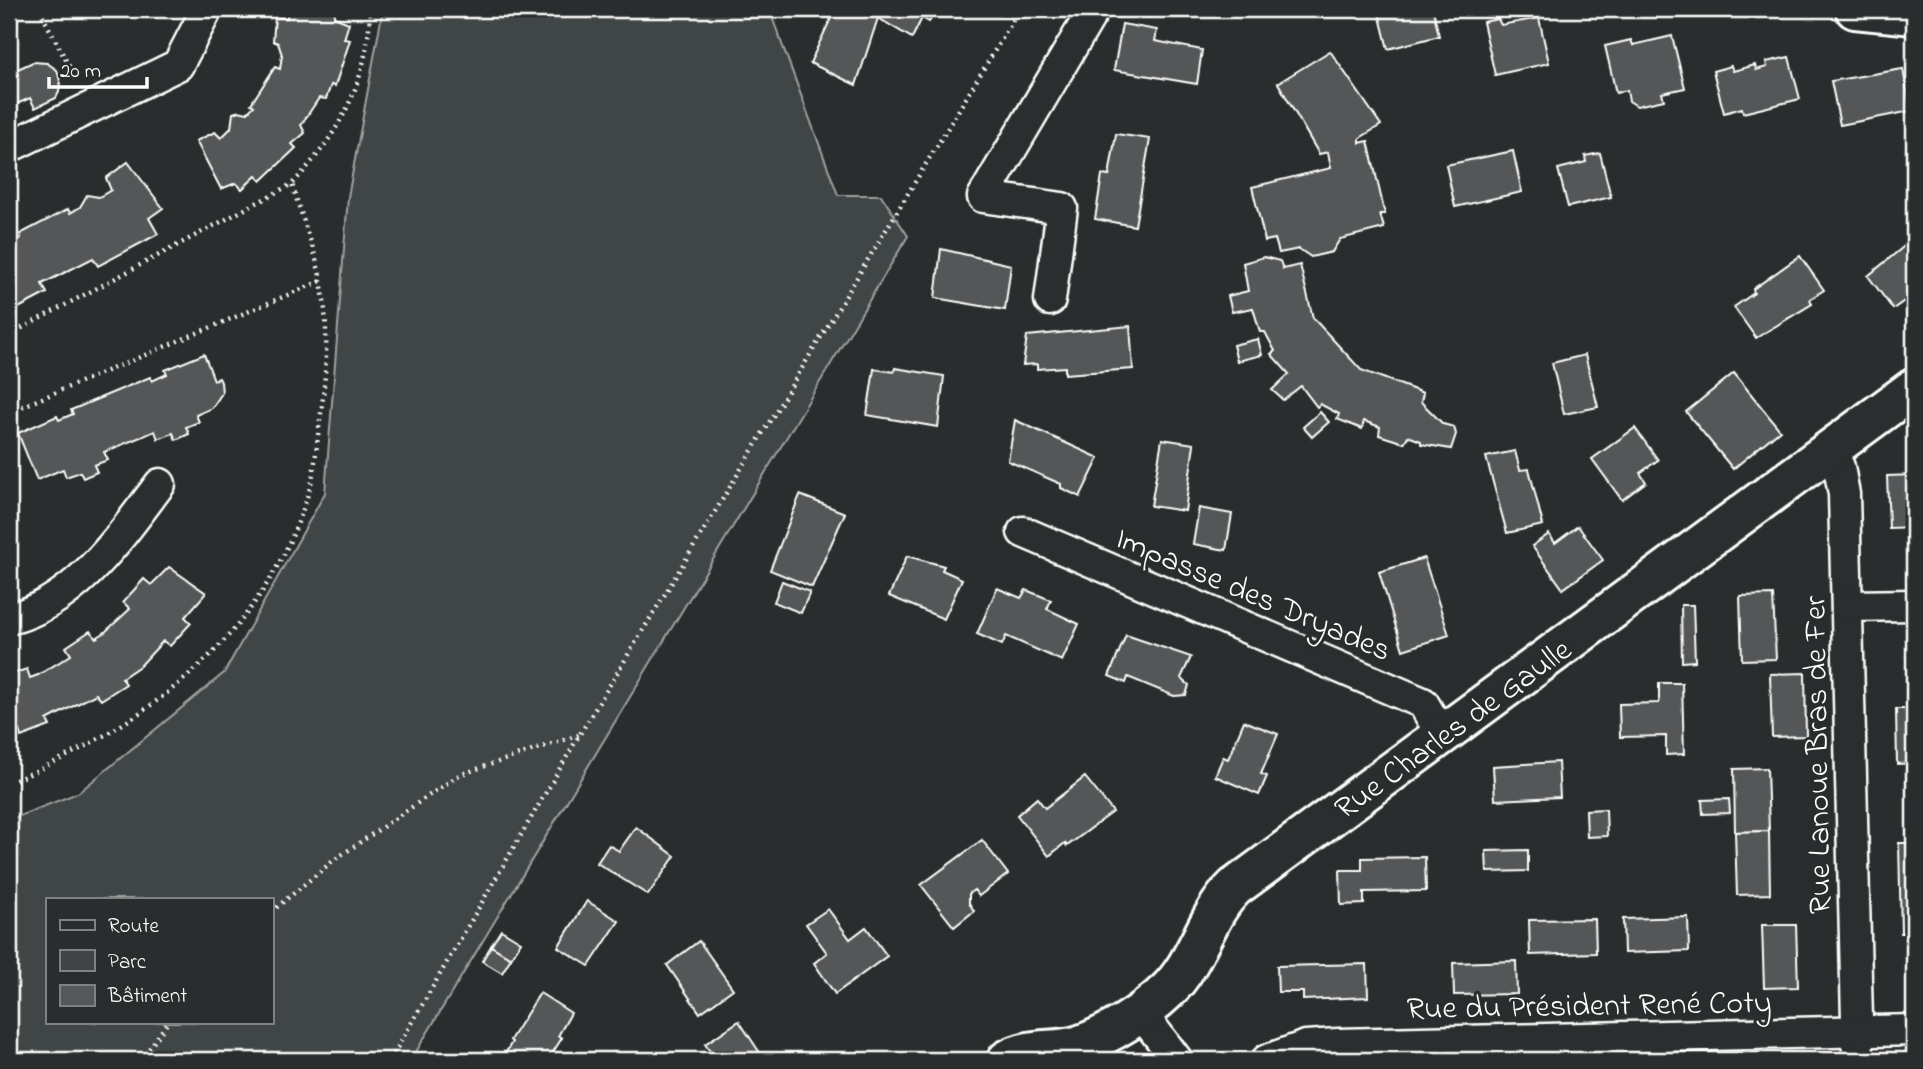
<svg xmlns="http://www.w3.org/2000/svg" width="1923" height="1069" font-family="'Indie Flower',sans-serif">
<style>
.green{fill:#414445;stroke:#a0a2a2;stroke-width:2;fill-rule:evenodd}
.building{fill:#555758;stroke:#fff;stroke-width:2}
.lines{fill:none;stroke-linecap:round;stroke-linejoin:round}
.street-casing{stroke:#fff;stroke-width:35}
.secondary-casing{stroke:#fff;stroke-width:44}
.path{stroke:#fff;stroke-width:4.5;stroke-dasharray:2 5;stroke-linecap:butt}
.street{stroke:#2a2d2e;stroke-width:30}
.secondary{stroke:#2a2d2e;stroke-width:38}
.labels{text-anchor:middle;stroke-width:6;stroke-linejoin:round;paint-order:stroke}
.street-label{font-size:32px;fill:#fff;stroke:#2a2d2e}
</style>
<rect width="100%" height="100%" fill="#2a2d2e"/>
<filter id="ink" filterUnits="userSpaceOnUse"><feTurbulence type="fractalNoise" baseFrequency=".0143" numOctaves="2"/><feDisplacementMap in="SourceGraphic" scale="14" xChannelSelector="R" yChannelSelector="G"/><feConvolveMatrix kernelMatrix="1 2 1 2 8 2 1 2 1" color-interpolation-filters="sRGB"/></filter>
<g filter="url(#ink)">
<!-- green -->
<path class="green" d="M383,9h386l69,186h43l27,41 -497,824h-402v-240l69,-27 146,-120 101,-180 23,-296zM47,899h224v123h-224z"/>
<!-- building -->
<g class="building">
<path d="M288,9h47l-1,8 15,6 -5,16 6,1 -15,46 -4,-1 -5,14 -7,-1 -18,27 4,8 -13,11 4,4 -35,33 -5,-5 -14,13 -6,-6 -15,6 -25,-48 19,-9 6,6 10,-10 2,-15 6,-2 8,2 7,-7 -3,-2 24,-37 5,2 2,-14 -4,-12 -5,-2 2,-24 12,1z"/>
<path d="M825,9h113l-9,13 -7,-4 -10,20 -34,-20 -22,67 -46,-22 23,-49z"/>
<path d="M1378,9h55l6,27 -51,13z"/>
<path d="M1539,18l10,45 -54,12 -12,-53 15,-3 3,6z"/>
<path d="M1122,24l35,6 -2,11 47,9 -5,34 -83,-14z"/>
<path d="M1672,36l13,52 -23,5 2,7 -27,6 -8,-5 -2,-11 -11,3 -11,-47 26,-6 2,5z"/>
<path d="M1330,51l51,74 -21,13v5l8,-2 17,73h-5l4,14 -44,11 -8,13 -21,5 -12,-8 -20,4 -4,-14 -10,2 -13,-54 79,-19 -3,-16 -9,2 -41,-71z"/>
<path d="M1789,57l11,42 -57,14 -1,-5 -18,5 -11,-42 18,-5 2,5 22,-6 1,5 11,-3 -1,-5z"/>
<path d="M33,62l14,1 10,7 3,11 -1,11 -3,6 -21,10 -5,-10 -20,9 6,11 -7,4v-49z"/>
<path d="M1903,69l8,42 -71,14 -9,-44z"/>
<path d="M1116,134l34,5 -15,87 -40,-7 7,-44 7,1z"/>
<path d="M1513,151l9,41 -67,15 -9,-42z"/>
<path d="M1600,153l11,44 -43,10 -10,-38 28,-7 -1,-6z"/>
<path d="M128,162l35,46 -14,10 9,16 -60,32 -5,-8 -51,26 5,9 -38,20v-69l12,-6 -1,-4 48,-25 2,4 10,-6 7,-12 12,2 12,-7 -5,-12z"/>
<path d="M1914,238v56l-21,15 -25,-33z"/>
<path d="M941,249l70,16 -6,45 -70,-12z"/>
<path d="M1800,256l24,34 -14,9 2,5 -56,34 -22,-31 20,-14 -1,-4z"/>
<path d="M1264,257l16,4 3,8 17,-4 13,53 48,52 62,23 -2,9 22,22 11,3 2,7 -5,15 -30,-5v-3l-13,-5 -4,7 -25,-8 1,-8 -16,-6 -2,8 -25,-10 2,-5 -19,-10 -3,3 -16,-21 -18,14 -11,-10 17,-16 -18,-20 4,-3 -10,-19h-5l-7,-24 -21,4 -4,-16 20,-5 -5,-28z"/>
<path d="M1130,326l3,43 -68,5v-7l-28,2v-5l-14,1 4,-29z"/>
<path d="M1258,339l4,16 -25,6 -4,-16z"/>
<path d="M204,354l10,26 5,-2 2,4 1,11 -10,15 -16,7 3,7 -13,5 3,7 -13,6 -3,-7 -15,6 -3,-8 -51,21 4,8 -14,5 3,7 -14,6 -3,-6 -14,5 -3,-8 -26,11 -19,-47 39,-17 2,4 14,-6 -2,-4 79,-33 2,4 15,-7 -2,-4z"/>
<path d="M1585,355l13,52 -34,7 -12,-51z"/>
<path d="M895,368l49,8 -6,51 -71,-12 7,-46 20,3z"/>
<path d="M1734,373l46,57 -47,39 -47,-57z"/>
<path d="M1320,412l9,10 -17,15 -9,-10z"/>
<path d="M1015,420l84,38 -19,39 -19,-9v-4l-53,-23z"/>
<path d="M1635,428l23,32 -18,13 6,9 -24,18 -30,-41z"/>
<path d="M1162,439l32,5 -9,67 -34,-5z"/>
<path d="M1515,451l5,19 9,-1 14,56 -36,8 -21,-76z"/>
<path d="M1914,475v52l-25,1 -2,-52z"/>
<path d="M800,495l45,18 -33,74 -42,-17z"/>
<path d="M1199,508l33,6 -6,36 -33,-6z"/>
<path d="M1578,526l25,34 -40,29 -31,-43 17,-12 6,9z"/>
<path d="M907,556l37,10 -2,4 20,9 -18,40 -55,-23z"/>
<path d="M1424,558l25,77 -46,15 -24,-78z"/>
<path d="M169,567l37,26 -21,24 6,6 -21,23 -7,-5 -22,24 -19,13 4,6 -25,16 -5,-6 -49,26 3,6 -29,11 -2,-7 -10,4v-59l18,-6 3,9 8,-3 33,-20 -5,-8 24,-16 6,7 8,-5 26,-24 -7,-7 21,-23 7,6z"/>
<path d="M782,581l28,11 -9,21 -27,-11z"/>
<path d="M997,588l24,10 5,-8 25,10 -4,9 32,15 -17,37 -56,-25 -4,9 -25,-11z"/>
<path d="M1773,595l3,64 -34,1 -2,-64z"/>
<path d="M1681,605h12l2,56 -13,1z"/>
<path d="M1126,635l65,22 -10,21 8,7 -3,10 -12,1 -46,-19 -2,6 -17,-7z"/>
<path d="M1805,673l1,63 -34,1 -2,-63z"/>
<path d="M1659,683h23l2,71 -18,1v-19l-46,1 -1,-33 40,-1z"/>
<path d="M1896,709h18v54l-17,1z"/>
<path d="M1244,721l34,13 -17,40 6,2 -8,19 -44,-19 8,-19 5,2z"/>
<path d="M1558,762l2,35 -65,3 -2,-34z"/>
<path d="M1767,768l2,63 -34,1 -1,-63z"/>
<path d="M1085,777l28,35 -46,34 -2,-3 -16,13 -32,-41 20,-17 8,10z"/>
<path d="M1729,799l1,14 -27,1 -1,-14z"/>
<path d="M1606,809l1,27 -20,1 -1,-27z"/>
<path d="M636,827l39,29 -27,39 -51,-32 12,-18 10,6z"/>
<path d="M1769,831l1,63 -33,1 -2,-63z"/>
<path d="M982,840l26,34 -29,22 -5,-6 -5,4v9l5,8 -20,16 -33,-42z"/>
<path d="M1899,843h15v90h-13z"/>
<path d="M1528,850v21l-41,1 -1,-21z"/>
<path d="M1425,857l1,34 -62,1v12l-23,1 -1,-35h22v-12z"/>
<path d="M587,901l32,20 -30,45 -31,-19z"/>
<path d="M828,909l22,30 16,-12 21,29 -52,38 -21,-31 13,-10 -21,-29z"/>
<path d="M1688,917l1,34 -65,2 -1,-34z"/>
<path d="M1595,919l1,34 -66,2 -1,-35z"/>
<path d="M1762,925h34l2,62 -34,1z"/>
<path d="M501,930l20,12 -10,16 -20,-12z"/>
<path d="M699,941l34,48 -33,24 -33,-48z"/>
<path d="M491,946l20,12 -9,15 -20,-12z"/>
<path d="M1516,961l1,33 -63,1 -1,-32z"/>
<path d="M1367,964l1,33 -65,3v-8h-25l-1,-26z"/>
<path d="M540,993l31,20 -13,23 4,2 -14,22h-34l-9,-6 7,-12 -2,-2z"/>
<path d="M739,1021l25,38 -1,1h-47l-11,-16z"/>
</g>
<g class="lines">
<!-- street casing -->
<g class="street-casing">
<g id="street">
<path d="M9,147l169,-82 29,-56"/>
<path d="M1050,300l12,-92 -79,-11 111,-188"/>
<path d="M1831,451l8,16 5,27 14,566"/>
<path d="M1023,532l400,171 19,32"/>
<path d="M1848,606l66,-1"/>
<path d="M9,619c68,-17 110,-81 151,-135"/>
<path d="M1141,1013l36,47"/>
<path d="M1267,1060l39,-14 32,-2 576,-14"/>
</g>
</g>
<!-- secondary casing -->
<g class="secondary-casing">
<g id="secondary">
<path d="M1855,9l59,6"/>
<path d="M1007,1060c23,-14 48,-7 73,-15 31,-11 64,-32 87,-54 31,-30 38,-75 68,-104l679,-499"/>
</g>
</g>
<!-- path -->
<g class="path">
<path d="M39,9l38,72"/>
<path d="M9,15l11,-6"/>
<path d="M9,335l283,-151c48,-50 77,-104 78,-175"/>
<path d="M9,412l312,-131"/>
<path d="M9,783c137,-59 254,-142 300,-292 6,-19 7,-42 10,-63 7,-48 11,-99 2,-147 -6,-33 -20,-65 -29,-97"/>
<path d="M271,912l63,-52 125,-85 120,-40"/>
<path d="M141,1060l27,-38"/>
<path d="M390,1060l190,-326 440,-725"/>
</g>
<!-- street -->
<use href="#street" class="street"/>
<!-- secondary -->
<use href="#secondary" class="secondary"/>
</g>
</g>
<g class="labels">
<!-- street labels -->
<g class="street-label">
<text transform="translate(1254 593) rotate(23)" y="11">Impasse des Dryades</text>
<text transform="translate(1452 728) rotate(-36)" y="11">Rue Charles de Gaulle</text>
<text transform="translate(1816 755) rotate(-91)" y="11">Rue Lanoue Bras de Fer</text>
<text transform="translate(1589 1004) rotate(-1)" y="11">Rue du Président René Coty</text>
</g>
</g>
<!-- margin -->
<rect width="1923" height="1069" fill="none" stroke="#2a2d2e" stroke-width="35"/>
<rect x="18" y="18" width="1888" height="1034" fill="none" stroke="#fff" stroke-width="2.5" filter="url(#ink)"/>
<!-- legend -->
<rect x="46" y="898" width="228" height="126" fill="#2a2d2e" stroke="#7f8182" stroke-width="2"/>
<rect x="60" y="920" width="35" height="10" fill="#2a2d2e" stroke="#7f8182" stroke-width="2"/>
<text x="108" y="932" font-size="21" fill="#ffffff">Route</text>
<rect x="60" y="950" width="35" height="21" fill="#414445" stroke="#7f8182" stroke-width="2"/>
<text x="108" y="968" font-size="21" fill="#ffffff">Parc</text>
<rect x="60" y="985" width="35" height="21" fill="#555758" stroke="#7f8182" stroke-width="2"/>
<text x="108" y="1002" font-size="21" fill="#ffffff">Bâtiment</text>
<!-- scale -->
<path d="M49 77v10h98v-10" fill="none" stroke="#ffffff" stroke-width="3.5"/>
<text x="60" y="77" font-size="21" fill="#ffffff" stroke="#2a2d2e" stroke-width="5" paint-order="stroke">20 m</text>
</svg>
